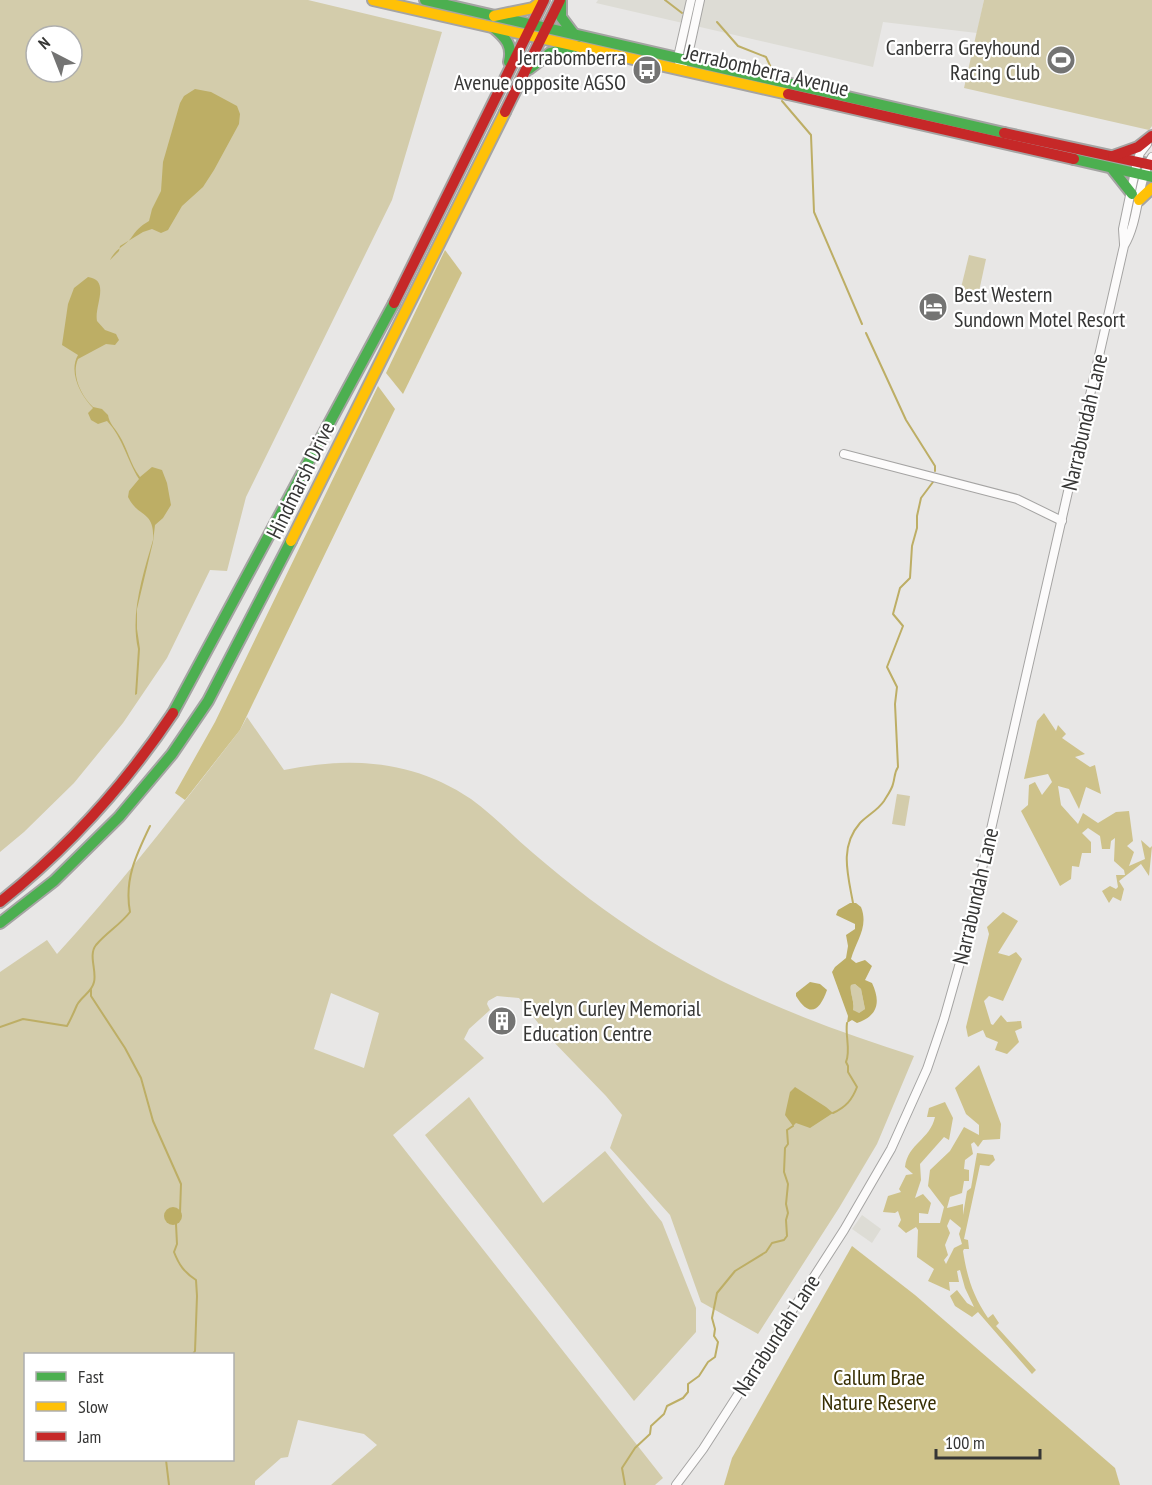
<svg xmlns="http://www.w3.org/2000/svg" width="1152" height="1485" font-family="'PT Sans Narrow',sans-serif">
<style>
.built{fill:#dddcd5}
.green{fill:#d3ccab;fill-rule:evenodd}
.forest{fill:#cec28a;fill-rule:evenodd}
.water{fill:#bdae65;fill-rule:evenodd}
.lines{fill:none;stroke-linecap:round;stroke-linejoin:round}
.stream{stroke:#bdae65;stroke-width:2}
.street-casing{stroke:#a5a4a3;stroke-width:10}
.fast-casing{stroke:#a5a4a3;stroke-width:14}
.slow-casing{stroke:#a5a4a3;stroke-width:14}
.jam-casing{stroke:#a5a4a3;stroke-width:14}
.street{stroke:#fcfbfb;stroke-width:8}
.fast{stroke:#4caf50;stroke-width:10}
.slow{stroke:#ffc107;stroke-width:10}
.jam{stroke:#c62828;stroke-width:10}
.labels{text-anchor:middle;stroke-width:4.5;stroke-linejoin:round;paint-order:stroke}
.poi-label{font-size:22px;fill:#363635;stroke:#fff;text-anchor:end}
.street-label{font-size:22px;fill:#363635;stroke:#fff}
.park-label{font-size:22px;fill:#372e02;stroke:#fff}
</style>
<rect width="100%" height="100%" fill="#e8e7e6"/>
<!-- built -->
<g class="built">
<path d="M598,0h386l-7,33 -94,-11 -10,45 -277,-64z"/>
<path d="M862,1215l19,14 -9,14 -20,-14z"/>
</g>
<!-- green -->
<g class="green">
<path d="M0,0h308l134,32 -50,168 -146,297 -19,74 -17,-1 -43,88 -44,65 -49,60 -50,49 -24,20zM36,36h36v36h-36z"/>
<path d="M984,0h168v126l-3,4 -185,-42z"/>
<path d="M969,255l17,4 -8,37 -18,-4z"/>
<path d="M247,717l37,53c66,-14 130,-10 187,29 22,16 41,36 62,54 36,31 75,61 116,87 84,53 171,86 265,116l-37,88 -38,64 -81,126 -57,-32 -31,-87 -60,-67 12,-33 -16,-19 -58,-60 -29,-38 -22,-2 -9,5 -1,3 3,6 -21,19 -5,10 20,19 -91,77 270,343 -8,7h-324l46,-40 -13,-11 -66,-14 -10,37 -7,1 -26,23v4h-255v-513l47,-32 10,14c65,-71 124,-148 183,-224zM331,993l48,20 -15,55 -50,-19zM26,1354h206v106h-206z"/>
<path d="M897,794l13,2 -5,30 -13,-2z"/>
<path d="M855,984l6,5 4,20 -6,4h-4l-2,-3c2,-9 -4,-17 -2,-25z"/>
<path d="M469,1097l74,106 62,-52 57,71 34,86v24l-62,69 -209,-266z"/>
</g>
<!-- forest -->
<g class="forest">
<path d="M445,250l17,23 -59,121 -17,-21z"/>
<path d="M378,386l17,23 -155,321 -55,70 -10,-7 40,-71z"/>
<path d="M1044,713l12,18 2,-6 8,9 -4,4 23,16 -10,3 15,10 5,-2 6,29 -15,-7 -7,22 -10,-20 -11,-3 3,19 17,19 5,-11 15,10 18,-11 13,-1 4,30 -6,5 7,6 -5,14 16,-7 -4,-19 9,8 2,-2 -3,30 -8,-12 -22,17 5,8 -3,12 -8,-4 -4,6 -7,-12 8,-5 6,3 2,-2 -2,-12h9l-1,-5 -10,-9 1,-23 -4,3 -1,8h-8l-2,-13 -12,-8 -6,5 9,9v11h-9l-3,14 -7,-1 -1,13 -11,7 -39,-75 7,-6 1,-20 6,-3 7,13 10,-13 -4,-8 -24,5 13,-58z"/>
<path d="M1003,912l15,9 -20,32 11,3 7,-4 6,7 -19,42 -14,-5 -5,5 7,23 2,1 8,-10 6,7 14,-1 1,7 -7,3 4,11 -12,12 -12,-4 3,-8 -12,-5 -3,-7 -15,7 -2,-10 23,-93 -2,-7z"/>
<path d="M979,1065l22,59 -1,15 -17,1 -5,7 -4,-5 -3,2 2,10 -8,6 -1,9 5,1v11h-5l-2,12 -12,4 -3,11 16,-4v11l4,-24 4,-3 6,-35 16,2 2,5 -6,6 -9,-1 -16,74 4,1 1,9h-5l-1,2c4,26 10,45 25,67l5,-4 6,9 -3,3 40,44 -4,4 -54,-62 -6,5 -17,-11 -5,-10 7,-6 10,13 7,4 -9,-19 -5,-18 -3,1 2,11h-10l1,9 -22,-10 6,-12 -17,-12 1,-27 -2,-3 -10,6 -8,-7 3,-6 -3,-9 -3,2 -12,-1 5,-16 13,-4 -2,-3 7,-14 7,-1 -8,-7c3,-24 25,-27 30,-50h-8l2,-9 16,-6 8,16 -4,22 -5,-3 -24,27 1,16 -6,18 8,-4 8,9 -3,11 -9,-1v10h21l4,-16 -16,-21 2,-16 20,-19 14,-24 15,8v-10l-13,-11 -11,-26zM950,1219l11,9 -2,6 3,10 -8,4 -8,16 -2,-4 4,-5 -3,-10 5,-12 -3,-7z"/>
<path d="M852,1246l63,49 200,173 5,17h-396l8,-27z"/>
</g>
<!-- water -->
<g class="water">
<path d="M195,89l16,3 26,14 3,8 -1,10 -25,46 -11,17 -21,19 -14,24 -7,3 -9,-4 -9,3 -23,14 -1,5 -9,9c6,-12 14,-13 21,-22 5,-7 9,-12 18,-17l3,-12 9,-18 2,-29 17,-59 4,-7z"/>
<path d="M88,277c23,3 6,29 9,44l8,9 11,4 3,6 -4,5 -9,-1 -28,15c-7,16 3,37 15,48l9,2 6,6c1,8 7,13 11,20 9,14 11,29 21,42l12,-10 10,3 5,13 4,22 -8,13 -8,7 -2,17 -16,67v20l3,20 -3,45 -2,1 3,-46c-8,-35 5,-75 15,-109 2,-30 -15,-22 -25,-43l1,-6 10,-12c-12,-19 -16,-41 -32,-58l-9,3 -7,-4 -3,-7 5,-5c-12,-12 -25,-36 -15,-53l-16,-10 6,-41 6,-16z"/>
<path d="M850,903h6l5,4c8,20 -5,34 -10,52l5,4 9,-3 7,6 -7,14 7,3c9,19 6,33 -15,40l-5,-3 -5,3 1,-7 -16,-44 3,-5 11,-9 2,-12 -2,-11 9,-6v-5l-19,-9 2,-5zM855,984l6,5 4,20 -6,4 -6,-3c2,-9 -4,-18 -2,-25z"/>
<path d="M810,982l10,2 7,6c-7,20 -17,29 -31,6v-3z"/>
<path d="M795,1087l31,20 7,6 -23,15 -14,-5 -3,3 -8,-11 1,-5 4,-18z"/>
<circle cx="173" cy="1216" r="9"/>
</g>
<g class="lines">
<!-- stream -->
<g class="stream">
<path d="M665,0l17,13"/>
<path d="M717,22l21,24 28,11 8,17"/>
<path d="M782,101l29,34 3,77 48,112"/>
<path d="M866,333l40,87 29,46v5"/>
<path d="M853,903c-5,-28 -14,-56 7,-80 8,-8 18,-13 24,-22 3,-5 8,-12 9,-17 2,-6 1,-11 5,-17l-3,-63 2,-17 -10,-20 16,-41 -10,-12 7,-26 10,-10 2,-32 5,-18v-12l4,-18 12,-16"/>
<path d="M91,990v6l34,52 16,30 12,43 28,63 -1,29"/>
<path d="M0,1027l23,-8 44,7c4,-7 7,-14 10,-21 5,-9 15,-13 17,-23 3,-11 -6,-27 2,-37 11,-13 24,-20 34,-33 -6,-32 6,-57 20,-86"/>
<path d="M833,1113c13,-6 19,-13 24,-26l-9,-15v-6l-2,-4c5,-12 -1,-26 1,-39"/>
<path d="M176,1224l1,20 -3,8c5,13 10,20 22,28l1,16 -2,55 -2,3"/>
<path d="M166,1460l3,25"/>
<path d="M625,1485l-3,-17 13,-20 15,-14 1,-8 13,-12 3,-8 16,-8 5,-6v-8l11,-8 9,-14 7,-5 3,-15 -4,-6 1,-7 -3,-11 5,-25 18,-22 31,-19 6,-9 12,-3 3,-4 -1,-16 2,-7 -2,-9 2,-20 -4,-12 1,-24 3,-4 -1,-14 6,-4"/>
</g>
<!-- street casing -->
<g class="street-casing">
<g id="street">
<path d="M679,62l-1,-5 13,-57"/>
<path d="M684,63l4,-8 12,-55"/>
<path d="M1124,244l-1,-15 14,-67 3,-9 7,-9"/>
<path d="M844,454l173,45 45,22"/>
<path d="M676,1485l27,-36 141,-219 47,-81 36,-80 17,-50 19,-67 161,-706c16,-27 12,-62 28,-89"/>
</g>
</g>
<!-- fast casing -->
<g class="fast-casing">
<g id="fast">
<path d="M425,0l579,133"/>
<path d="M561,1v16l12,16"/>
<path d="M494,28c12,10 19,18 15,34"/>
<path d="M529,69l21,-16 28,-7"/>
<path d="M1074,159l78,18"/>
<path d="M1113,170l19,24"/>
<path d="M173,713l221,-410"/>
<path d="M0,923l54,-42 65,-64 53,-63 36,-53 83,-160"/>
</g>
</g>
<!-- slow casing -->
<g class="slow-casing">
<g id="slow">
<path d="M373,0l415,94"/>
<path d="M494,16l39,-8 10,-8"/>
<path d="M1139,200l13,-12"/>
<path d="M291,541l214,-429"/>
</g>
</g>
<!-- jam casing -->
<g class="jam-casing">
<g id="jam">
<path d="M788,94l286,65"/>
<path d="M505,112l55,-112"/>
<path d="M1004,133l148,32"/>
<path d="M1113,156l25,-9 14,-11"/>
<path d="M394,303l150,-303"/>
<path d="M0,902c68,-54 125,-117 173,-189"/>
</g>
</g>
<!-- street -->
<use href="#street" class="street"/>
<!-- fast -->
<use href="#fast" class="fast"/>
<!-- slow -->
<use href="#slow" class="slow"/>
<!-- jam -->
<use href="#jam" class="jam"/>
</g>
<!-- icons -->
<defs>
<g id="stadium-disc" transform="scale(1.5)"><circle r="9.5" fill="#747473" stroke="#fff"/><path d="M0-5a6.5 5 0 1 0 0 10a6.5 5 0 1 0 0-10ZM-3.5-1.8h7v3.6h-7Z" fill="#fff"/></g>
<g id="bus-disc" transform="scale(1.5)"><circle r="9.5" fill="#747473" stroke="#fff"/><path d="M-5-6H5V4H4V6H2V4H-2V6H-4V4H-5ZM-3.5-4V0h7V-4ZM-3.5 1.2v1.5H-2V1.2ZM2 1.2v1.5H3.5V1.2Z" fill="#fff"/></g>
<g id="hotel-disc" transform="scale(1.5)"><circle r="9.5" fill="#747473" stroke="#fff"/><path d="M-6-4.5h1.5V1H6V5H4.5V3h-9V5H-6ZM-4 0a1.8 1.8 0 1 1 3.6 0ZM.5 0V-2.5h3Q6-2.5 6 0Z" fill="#fff"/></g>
<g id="building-disc" transform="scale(1.5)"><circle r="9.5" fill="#747473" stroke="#fff"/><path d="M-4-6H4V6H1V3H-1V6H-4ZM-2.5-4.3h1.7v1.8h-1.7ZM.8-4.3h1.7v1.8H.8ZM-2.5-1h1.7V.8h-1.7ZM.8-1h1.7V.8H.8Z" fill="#fff"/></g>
</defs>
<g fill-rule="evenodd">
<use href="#stadium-disc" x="1061" y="60"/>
<use href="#bus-disc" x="647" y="70"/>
<use href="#hotel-disc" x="933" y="307"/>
<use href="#building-disc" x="502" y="1021"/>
</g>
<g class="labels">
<!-- poi labels -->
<g class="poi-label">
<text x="1040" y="55">Canberra Greyhound<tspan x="1040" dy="25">Racing Club</tspan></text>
<text x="626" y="65">Jerrabomberra<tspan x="626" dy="25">Avenue opposite AGSO</tspan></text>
<text x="954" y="302" text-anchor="start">Best Western<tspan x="954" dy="25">Sundown Motel Resort</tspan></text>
<text x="523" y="1016" text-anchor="start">Evelyn Curley Memorial<tspan x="523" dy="25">Education Centre</tspan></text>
</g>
<!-- street labels -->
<g class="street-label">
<text transform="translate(767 70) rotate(13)" y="8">Jerrabomberra Avenue</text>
<text transform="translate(1084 422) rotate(-77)" y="8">Narrabundah Lane</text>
<text transform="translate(300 480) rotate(-64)" y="8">Hindmarsh Drive</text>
<text transform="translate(975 896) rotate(-77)" y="8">Narrabundah Lane</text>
<text transform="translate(776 1335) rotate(-57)" y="8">Narrabundah Lane</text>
</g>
<!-- park labels -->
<g class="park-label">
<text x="879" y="1385">Callum Brae<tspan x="879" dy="25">Nature Reserve</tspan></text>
</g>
</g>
<!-- legend -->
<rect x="24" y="1353" width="210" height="108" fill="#ffffff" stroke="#afafae" stroke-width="1.5"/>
<rect x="36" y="1372" width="30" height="9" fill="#4caf50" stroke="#afafae" stroke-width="1.5"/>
<text x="78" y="1383" font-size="18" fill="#363635">Fast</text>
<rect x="36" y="1402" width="30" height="9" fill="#ffc107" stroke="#afafae" stroke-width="1.5"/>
<text x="78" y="1413" font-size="18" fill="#363635">Slow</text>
<rect x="36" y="1432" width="30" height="9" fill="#c62828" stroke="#afafae" stroke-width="1.5"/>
<text x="78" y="1443" font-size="18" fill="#363635">Jam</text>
<!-- north arrow -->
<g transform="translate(54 54) rotate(318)"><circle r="28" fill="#ffffff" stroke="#afafae" stroke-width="1.5"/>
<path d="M0-4.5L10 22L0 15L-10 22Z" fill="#747473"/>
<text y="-9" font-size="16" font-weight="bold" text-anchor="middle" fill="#363635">N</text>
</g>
<!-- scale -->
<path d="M936 1449v9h104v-9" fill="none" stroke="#363635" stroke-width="3"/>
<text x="945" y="1449" font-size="18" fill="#363635" stroke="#ffffff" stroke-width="4.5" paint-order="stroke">100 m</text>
</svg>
